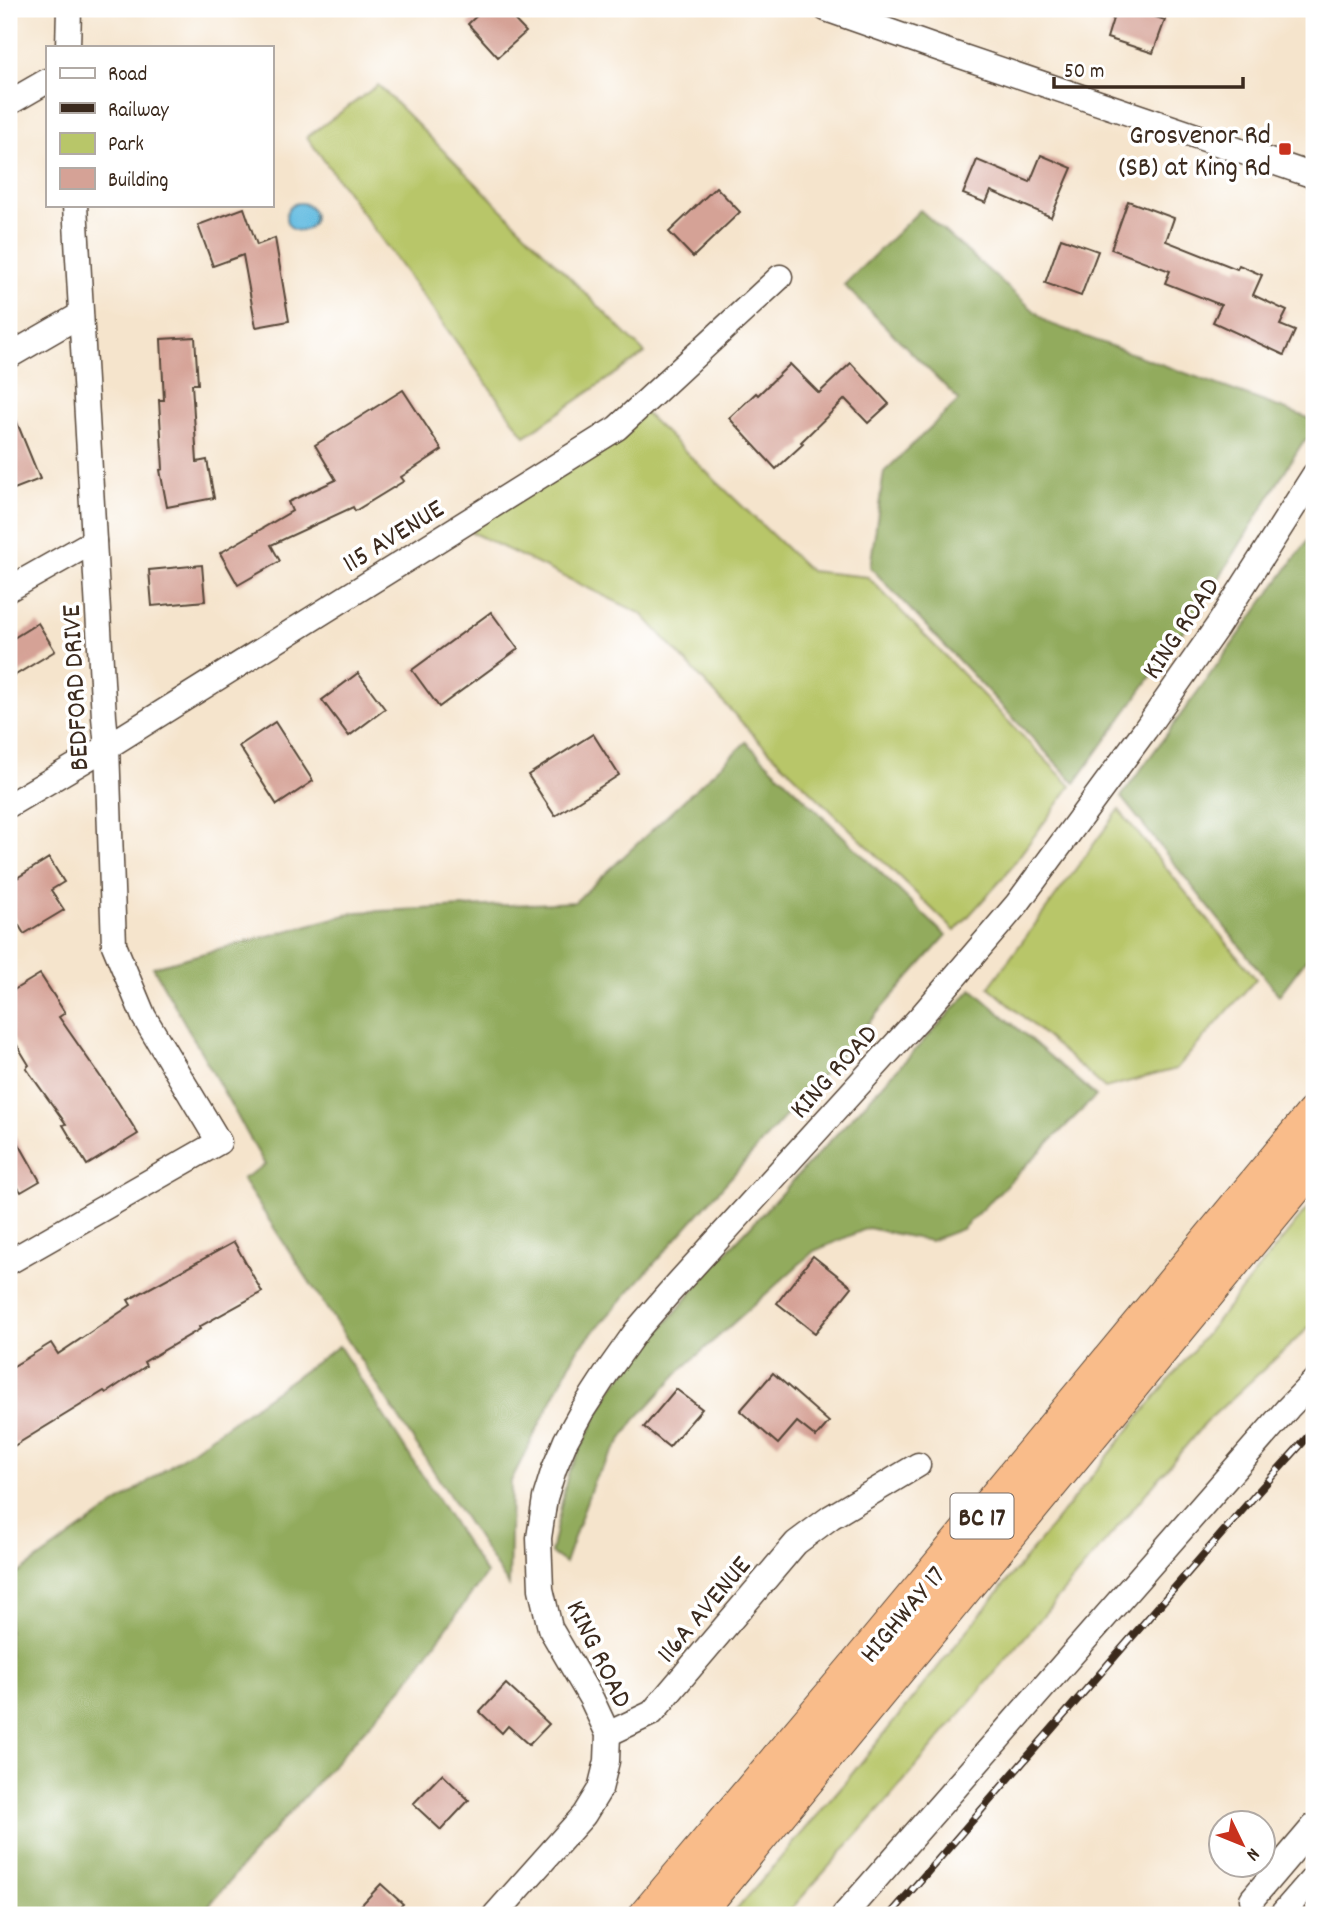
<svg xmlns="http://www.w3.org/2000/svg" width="1323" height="1924" font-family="Dekko,sans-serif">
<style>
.green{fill:#b8c669;stroke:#7a7844;stroke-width:2}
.forest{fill:#92ab5d;stroke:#666a3e;stroke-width:2}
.water{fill:#64bce1;stroke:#507380;stroke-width:2}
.building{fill:#d5a296}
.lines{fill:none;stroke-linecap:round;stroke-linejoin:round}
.minor-casing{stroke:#574638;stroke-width:27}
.highway-casing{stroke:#574638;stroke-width:39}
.minor{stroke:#fff;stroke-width:24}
.highway{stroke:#f9bc8a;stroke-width:37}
.rail-casing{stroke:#3b2a1e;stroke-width:8}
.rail{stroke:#fff;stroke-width:5;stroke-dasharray:16;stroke-linecap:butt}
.poi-dot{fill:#c8321e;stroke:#fff;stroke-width:2.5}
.labels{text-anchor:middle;stroke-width:7;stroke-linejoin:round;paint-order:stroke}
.shield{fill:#fff;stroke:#766a62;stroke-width:2}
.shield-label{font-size:26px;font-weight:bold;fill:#3b2a1e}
.poi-label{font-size:28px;fill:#3b2a1e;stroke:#fff;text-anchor:end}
.street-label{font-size:28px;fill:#3b2a1e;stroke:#fff}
</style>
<rect width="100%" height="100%" fill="#fff"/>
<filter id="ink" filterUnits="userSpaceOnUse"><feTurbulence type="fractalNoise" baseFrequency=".0143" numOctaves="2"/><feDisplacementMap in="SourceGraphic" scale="14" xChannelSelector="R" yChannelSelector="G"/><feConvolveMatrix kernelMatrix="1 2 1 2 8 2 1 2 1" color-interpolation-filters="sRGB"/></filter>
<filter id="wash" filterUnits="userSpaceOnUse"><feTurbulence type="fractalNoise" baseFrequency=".00686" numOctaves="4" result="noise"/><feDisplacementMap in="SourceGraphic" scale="28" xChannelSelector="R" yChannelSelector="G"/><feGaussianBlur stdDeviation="1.57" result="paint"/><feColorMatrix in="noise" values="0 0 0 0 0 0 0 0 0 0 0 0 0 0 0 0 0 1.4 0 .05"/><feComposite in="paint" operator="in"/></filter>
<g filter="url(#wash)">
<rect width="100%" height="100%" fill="#f5e4cc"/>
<!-- green -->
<g class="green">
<path d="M378,85l267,268 -120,83 -218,-299z"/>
<path d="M645,413l165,158 58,6 203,209 -68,92 -48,53 -197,-191 -116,-126 -173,-83z"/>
<path d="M1119,810l137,169 -80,90 -71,19 -116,-101z"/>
<path d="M1314,1200v123l-109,100 -323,384 -96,108h-54l111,-130z"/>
</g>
<!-- forest -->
<g class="forest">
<path d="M920,210l128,113 266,97v13l-13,12 -94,153 -132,185 -205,-216 14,-95 75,-72 -115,-115z"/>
<path d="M1314,532v417l-35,46 -158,-198z"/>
<path d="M746,742l200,194 -369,414 -66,131 -2,105 -267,-407 23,-14 -112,-198 204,-55 218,-10z"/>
<path d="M972,989l124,107 -134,133 -32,12 -62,-13 -54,23 -132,118 -47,51 -41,60 -29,83 -14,-10 17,-80 44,-85 107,-128z"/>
<path d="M339,1346l147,228 -82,112 -156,173 -47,56h-192v-335z"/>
</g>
<!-- water -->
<circle class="water" cx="300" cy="217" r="14"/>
<g id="blocks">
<!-- building -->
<g class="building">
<path d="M484,9h20l22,23 -28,25 -30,-33z"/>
<path d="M1116,9h16l33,11 -12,33 -46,-15z"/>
<path d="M1041,155l31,13 -21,49 -60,-26 -5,12 -23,-9 14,-34 53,22z"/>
<path d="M716,187l24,25 -47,45 -24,-25z"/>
<path d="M1128,201l46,17 -8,23 71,28 2,-4 23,10 -9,20 34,16 -7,14 15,6 -11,24 -71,-33 8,-17 -56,-22 5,-12 -59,-22z"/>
<path d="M244,208l13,37 18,-7 14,83 -33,6 -13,-72 -30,11 -15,-41z"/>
<path d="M1061,238l37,13 -17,45 -36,-13z"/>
<path d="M195,337l3,47h-6l5,78 10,-2 7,38 -47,9 -7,-37 3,-1 -4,-69h5l-3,-61z"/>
<path d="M851,363l38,41 -21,19 -23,-24 -44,43 2,2 -27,25 -47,-51 27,-25 2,2 32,-31 29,29z"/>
<path d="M403,390l39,60 -41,27 3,4 -49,30 -2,-4 -82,38 9,16 -42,24 -18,-32 72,-42 -4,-9 48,-22 -21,-35z"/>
<path d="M9,403l31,76 -31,12z"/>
<path d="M202,565l3,36 -53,5 -3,-36z"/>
<path d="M491,612l27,37 -79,58 -27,-37z"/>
<path d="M38,623l17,28 -46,28v-38z"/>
<path d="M358,673l27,36 -36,27 -27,-36z"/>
<path d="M275,722l38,59 -36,24 -38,-59z"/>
<path d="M593,734l26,41 -64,41 -27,-41z"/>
<path d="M49,858l15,24 -13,8 13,20 -40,24 -15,-25v-26z"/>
<path d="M40,974l25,39 -6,4 59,85 20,32 -51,31 -24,-40 3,-1 -40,-56 3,-3 -20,-33v-39z"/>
<path d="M9,1126l31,55 -19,11 -4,-6 -8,4z"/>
<path d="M234,1242l28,50 -63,35 1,2 -56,33 2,4 -40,27 -2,-2 -95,58v-80l42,-26 7,11 73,-49 -3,-5z"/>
<path d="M813,1256l39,31 -37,46 -38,-30z"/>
<path d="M773,1373l56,49 -13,15 -19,-15 -19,22 -38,-33z"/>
<path d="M676,1389l26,20 -33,38 -25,-20z"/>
<path d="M506,1684l43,40 -20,21 -21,-19 -6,7 -22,-21z"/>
<path d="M442,1774l27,26 -28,30 -28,-26z"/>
<path d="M381,1884l22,20 -11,11h-40z"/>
</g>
</g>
</g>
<g filter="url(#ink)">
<use href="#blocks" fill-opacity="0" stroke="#574638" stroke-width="2"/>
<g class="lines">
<!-- minor casing -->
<g class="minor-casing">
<g id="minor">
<path d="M826,9l111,39 377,128"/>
<path d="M68,47l1,-38"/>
<path d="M9,103l38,-22"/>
<path d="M9,356l71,-41"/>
<path d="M9,589l85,-48"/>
<path d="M9,805l98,-58 510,-319 163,-151"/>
<path d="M9,1262l210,-120 -75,-125 -30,-72 -7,-198 -3,-30 -29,-512"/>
<path d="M608,1734l44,-21 144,-170 35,-26 87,-52"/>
<path d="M1252,1899l62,-73"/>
<path d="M495,1915l89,-100 16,-26 7,-28 1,-27 -16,-34 -42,-72 -9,-39 -2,-51 6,-40 9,-29 12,-29 16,-29 26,-40 29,-41 31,-36 255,-280 94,-110 128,-174 72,-103 97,-152"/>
<path d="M844,1915l444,-507 26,-27"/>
<path d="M1281,1915l33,-38"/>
</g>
</g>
<!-- highway casing -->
<g class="highway-casing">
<g id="highway">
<path d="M648,1915l213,-253 453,-547"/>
<path d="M694,1915l620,-753"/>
</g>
</g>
<!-- minor -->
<use href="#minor" class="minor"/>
<!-- highway -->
<use href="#highway" class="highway"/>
<!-- rail casing -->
<g class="rail-casing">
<path id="rail" d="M890,1915l368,-423 56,-62"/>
</g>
<!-- rail -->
<use href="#rail" class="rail"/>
</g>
</g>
<!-- markers -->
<rect class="poi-dot" x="1278" y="142" width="14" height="14" rx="3.5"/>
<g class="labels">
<!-- shield labels -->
<rect class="shield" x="950.5" y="1493.5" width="63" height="45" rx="5"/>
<g class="shield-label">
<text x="982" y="1525">BC 17</text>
</g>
<!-- poi labels -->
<g class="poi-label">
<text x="1271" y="143">Grosvenor Rd<tspan x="1271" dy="32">(SB) at King Rd</tspan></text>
</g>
<!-- street labels -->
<g class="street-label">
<text transform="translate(392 534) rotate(-32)" y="10">115 AVENUE</text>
<text transform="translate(1179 627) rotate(-56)" y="10">KING ROAD</text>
<text transform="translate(73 688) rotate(-93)" y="10">BEDFORD DRIVE</text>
<text transform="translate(832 1070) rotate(-48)" y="10">KING ROAD</text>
<text transform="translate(702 1608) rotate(-50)" y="10">116A AVENUE</text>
<text transform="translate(901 1613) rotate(-50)" y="10">HIGHWAY 17</text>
<text transform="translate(601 1653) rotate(64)" y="10">KING ROAD</text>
</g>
</g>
<!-- margin -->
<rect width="1323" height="1924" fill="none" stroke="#fff" stroke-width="35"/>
<!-- legend -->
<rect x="46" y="46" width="228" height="161" fill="#ffffff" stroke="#b1aaa5" stroke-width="2"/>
<rect x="60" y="68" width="35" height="10" fill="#ffffff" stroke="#b1aaa5" stroke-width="2"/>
<text x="108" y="80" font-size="21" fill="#3b2a1e">Road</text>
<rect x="60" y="103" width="35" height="10" fill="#3b2a1e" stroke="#b1aaa5" stroke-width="2"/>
<text x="108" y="116" font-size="21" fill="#3b2a1e">Railway</text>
<rect x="60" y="133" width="35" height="21" fill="#b8c669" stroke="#b1aaa5" stroke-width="2"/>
<text x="108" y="150" font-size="21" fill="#3b2a1e">Park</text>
<rect x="60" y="168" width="35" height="21" fill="#d5a296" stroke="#b1aaa5" stroke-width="2"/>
<text x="108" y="186" font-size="21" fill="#3b2a1e">Building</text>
<!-- north arrow -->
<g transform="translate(1242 1844) rotate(133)"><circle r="33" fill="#ffffff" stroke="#b1aaa5" stroke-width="2"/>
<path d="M0-5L12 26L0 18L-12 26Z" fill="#c8321e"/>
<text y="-10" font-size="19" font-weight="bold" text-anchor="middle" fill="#3b2a1e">N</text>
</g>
<!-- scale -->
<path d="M1054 77v10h189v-10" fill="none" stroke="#3b2a1e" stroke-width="3.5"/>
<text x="1064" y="77" font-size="21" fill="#3b2a1e" stroke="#ffffff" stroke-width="5" paint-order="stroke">50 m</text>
</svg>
